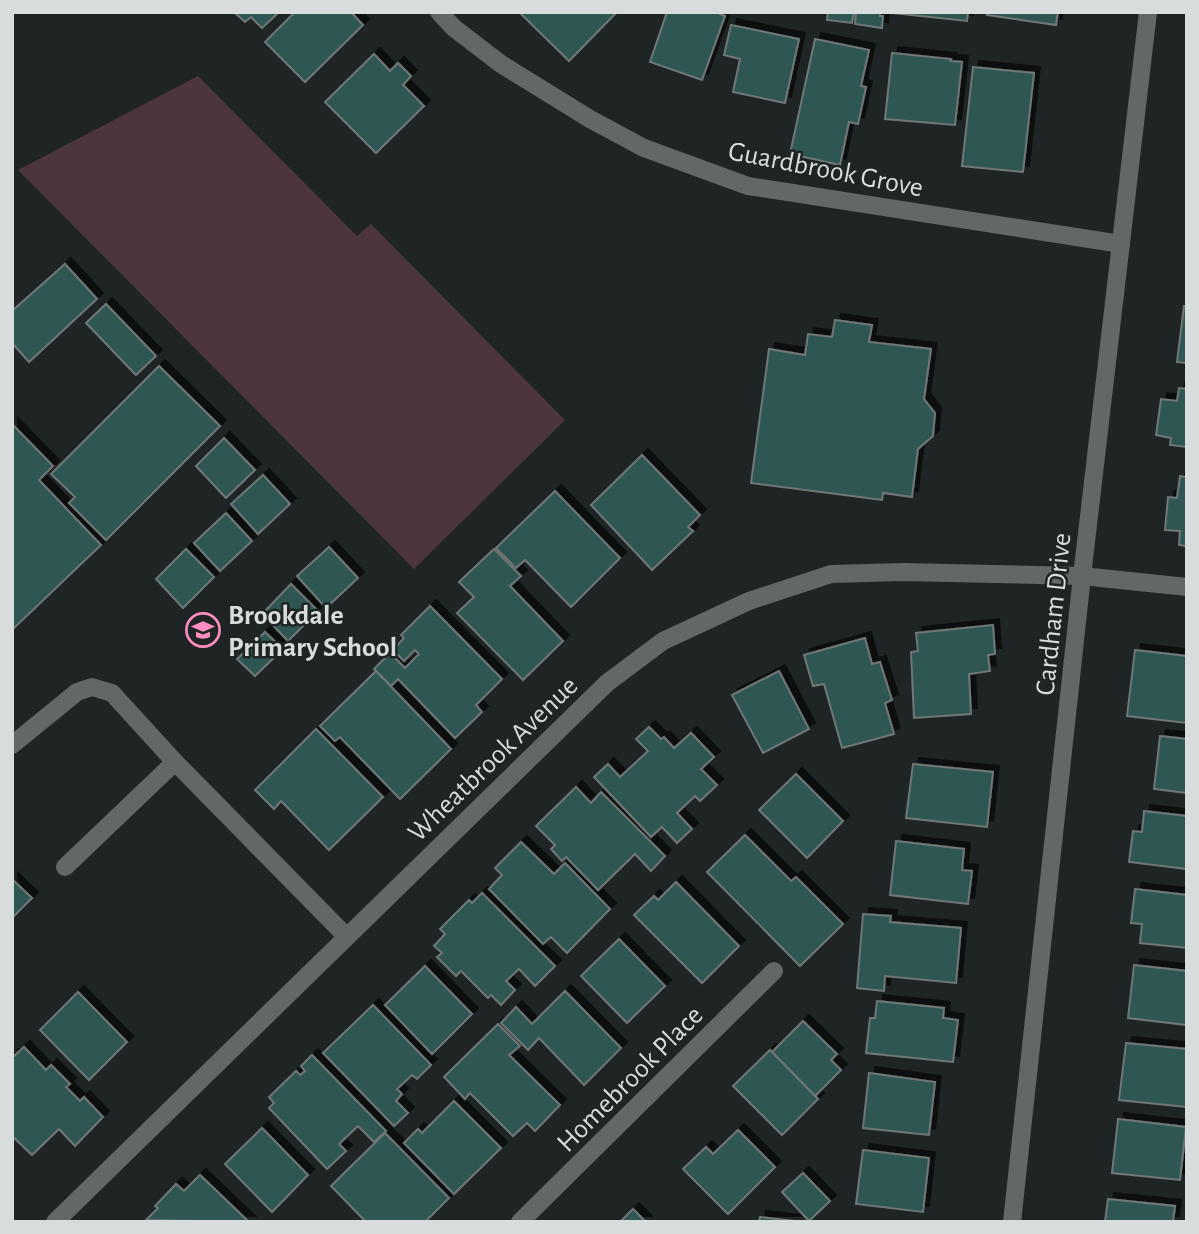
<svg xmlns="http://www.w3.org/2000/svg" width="1199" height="1234" font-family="'Alegreya Sans',sans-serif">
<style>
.green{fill:#4d353e}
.building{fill:#2d5753;stroke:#707776;stroke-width:2;filter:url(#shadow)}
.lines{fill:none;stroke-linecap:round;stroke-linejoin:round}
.service{stroke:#616867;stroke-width:18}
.minor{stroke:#616867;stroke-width:18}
.tertiary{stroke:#616867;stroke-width:18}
.labels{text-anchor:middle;stroke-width:5;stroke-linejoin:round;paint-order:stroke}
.street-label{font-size:28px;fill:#d9dcdc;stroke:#1f2524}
.poi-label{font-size:28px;font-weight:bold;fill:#d9dcdc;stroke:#1f2524;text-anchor:start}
</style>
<defs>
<filter id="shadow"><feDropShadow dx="6" dy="-6" stdDeviation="0" flood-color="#0009"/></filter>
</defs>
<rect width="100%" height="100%" fill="#1f2524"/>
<!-- green -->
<path class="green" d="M198,76l159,160 14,-12 194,196 -151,149 -396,-399z"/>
<!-- building -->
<g class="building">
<path d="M234,12h45l-17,16 -11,-11 -6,5z"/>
<path d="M295,12h56l12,13 -58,57 -40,-40z"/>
<path d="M519,12h98l-48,49z"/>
<path d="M667,12h49l9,4 -23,64 -52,-18z"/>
<path d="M828,12h26l-2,11 -25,-3z"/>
<path d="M856,12h24v4h3l-1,12 -27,-4z"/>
<path d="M883,12h85l-1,9z"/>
<path d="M988,12h70l-2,13 -69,-10z"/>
<path d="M731,25l68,14 -14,64 -52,-11 7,-33 -16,-4z"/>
<path d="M815,39l54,11 -8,36 5,1 -8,37 -9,-2 -9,43 -50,-11z"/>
<path d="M892,53l59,6 -1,2 12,1 -7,63 -70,-6z"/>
<path d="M374,54l16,17 8,-8 13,13 -8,9 21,21 -48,47 -51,-51z"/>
<path d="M973,67l61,6 -11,99 -61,-6z"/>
<path d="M65,264l32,35 -68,63 -17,-19v-32z"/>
<path d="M106,304l50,52 -20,19 -50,-52z"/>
<path d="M1184,306h3v57l-10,-1z"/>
<path d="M835,320l37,5 -3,17 62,7 -7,50 11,14 -2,23 -15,13 -6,48 -29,-4 -1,7 -131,-17 18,-134 36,6 3,-21 24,3z"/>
<path d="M159,366l61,60 -114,114 -37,-37 6,-6 -24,-23z"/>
<path d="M1179,388l8,1v58l-17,-2 1,-7 -15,-3 5,-36 16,2z"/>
<path d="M12,424l41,42 -14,14 62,65 -89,85z"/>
<path d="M224,438l31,32 -29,28 -30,-32z"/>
<path d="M642,455l58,60 -12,12 5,4 -41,39 -61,-65z"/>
<path d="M263,475l27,29 -32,30 -27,-30z"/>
<path d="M1180,476l7,1v69l-8,-1 1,-14 -15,-1 3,-33 9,1z"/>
<path d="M555,491l65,67 -49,49 -46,-47 -9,8 -20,-20z"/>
<path d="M226,513l26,28 -32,30 -26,-28z"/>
<path d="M329,547l29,31 -32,30 -29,-32z"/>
<path d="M186,549l28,28 -31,31 -27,-29z"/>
<path d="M494,549l27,27 -11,10 53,55 -40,39 -66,-67 17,-16 -15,-15z"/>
<path d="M291,584l27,27 -30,30 -26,-27z"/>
<path d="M430,606l72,73 -26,26 6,7 -27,26 -57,-59 -7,7 -17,-17 16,-16 15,15 14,-14 -4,-4 -11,11 -11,-11 11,-12 -3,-3z"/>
<path d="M993,625l2,29 -7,1 2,16 -21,3 2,40 -57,4 -3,-66 7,-1 -2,-18z"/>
<path d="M265,632l18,17 -28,27 -18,-17z"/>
<path d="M865,638l7,26 8,-2 12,38 -7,3 9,31 -52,14 -18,-64 -11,2 -9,-31z"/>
<path d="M1135,650l52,6v67l-60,-7z"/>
<path d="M376,671l75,78 -51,50 -60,-62 -5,4 -15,-15z"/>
<path d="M779,671l30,58 -46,24 -31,-58z"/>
<path d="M649,727l12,12 3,-2 10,11 17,-15 23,24 -13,12 16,16 -17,16 -5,-5 -18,17 15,16 -15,14 -15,-16 -11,10 -57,-60 14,-13 12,13 28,-26 -12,-12z"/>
<path d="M316,729l67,68 -54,53 -48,-49 -7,8 -19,-19z"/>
<path d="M1160,736l27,3v54l-33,-4z"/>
<path d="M913,764l80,8 -6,55 -81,-9z"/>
<path d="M796,774l47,47 -36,37 -48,-48z"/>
<path d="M576,787l15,16 10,-11 64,64 -14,15 -16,-17 -37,36 -32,-33 -4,4 -11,-12 4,-4 -19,-19z"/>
<path d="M1144,811l43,5v53l-58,-7 4,-31 9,1z"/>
<path d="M745,835l46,46 5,-4 47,47 -43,42 -93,-94z"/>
<path d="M896,841l68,8 -2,21 10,1 -4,33 -78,-9z"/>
<path d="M521,842l33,32 11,-11 45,46 -43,44 -16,-16 -8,7 -54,-55 13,-14 -7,-7z"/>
<path d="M12,879l20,19 -20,20z"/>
<path d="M676,882l63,64 -37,37 -68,-68 20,-19 4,4z"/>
<path d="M1135,889l52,6v53l-47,-5 2,-19 -11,-1z"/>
<path d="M482,893l73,73 -20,20 -16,-17 -13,12 9,9 -14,15 -10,-10 -3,3 -27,-27 -5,5 -19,-19 5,-4 -8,-7 11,-12 -5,-5 29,-29 3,3z"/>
<path d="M863,914l28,2 -1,6 71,6 -5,55 -71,-7 -1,15 -27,-3z"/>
<path d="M619,939l46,47 -38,37 -46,-47z"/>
<path d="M1134,965l53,6v54l-59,-7z"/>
<path d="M425,966l47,48 -40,40 -47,-49z"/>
<path d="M565,991l56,57 -37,37 -45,-47 -11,12 -27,-27 15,-16 16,17z"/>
<path d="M78,992l49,50 -38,38 -49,-50z"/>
<path d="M877,1001l67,7 -1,10 15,2 -5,42 -87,-9 4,-35h5z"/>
<path d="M373,1005l58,60 -14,14 -5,-4 -15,14 5,5 -6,7 12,12 -14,13 -71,-73z"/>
<path d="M803,1021l34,33 -6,6 10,10 -26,26 -43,-44z"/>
<path d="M498,1024l22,22 -11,9 51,50 -25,26 -8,-8 -14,13 -43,-43 -5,6 -21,-22z"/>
<path d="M1126,1043l61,6 -1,58 -67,-7z"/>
<path d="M24,1047l22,23 5,-5 19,19 -4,3 14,14 4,-4 19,20 -28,29 -16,-17 -27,26 -20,-19v-81l2,1z"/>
<path d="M770,1050l48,49 -36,36 -49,-49z"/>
<path d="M312,1055l74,76 -12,11 -16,-16 -19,18 7,7 -19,18 -58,-61 5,-5 -5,-6 27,-26 4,4 5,-4 -4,-5z"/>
<path d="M869,1073l66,9 -6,53 -66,-7z"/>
<path d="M454,1101l47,47 -47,46 -50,-51 14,-14 4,4z"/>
<path d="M1118,1119l68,8 -6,53 -68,-7z"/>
<path d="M262,1128l46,47 -36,37 -47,-48z"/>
<path d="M738,1130l37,37 -47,47 -45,-45 23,-22 7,7z"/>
<path d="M385,1133l64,65 -24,24h-59l-35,-36z"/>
<path d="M863,1150l66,8 -6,54 -67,-8z"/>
<path d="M803,1173l27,28 -21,20 -27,-29z"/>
<path d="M200,1175l49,47 -103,-2 12,-12 -3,-2 21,-22 8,7z"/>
<path d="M1108,1199l67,7 -2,16h-68z"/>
<path d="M633,1209l13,13h-26z"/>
<path d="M760,1217l43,5h-44z"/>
</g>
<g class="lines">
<!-- service -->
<g class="service">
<path d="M12,745l65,-53 15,-5 20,6 63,69 171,174"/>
<path d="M65,867l110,-105"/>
</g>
<!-- minor -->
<g class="minor">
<path d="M439,12l15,16 47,36 89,55 54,29 104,38 373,58"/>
<path d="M55,1222l552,-539 56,-42 86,-40 82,-27 72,-2 179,4 105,11"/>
<path d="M520,1222l254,-251"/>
</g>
<!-- tertiary -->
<path class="tertiary" d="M1012,1222l70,-646 66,-564"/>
</g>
<!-- icons -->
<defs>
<g id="school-ring" transform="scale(1.75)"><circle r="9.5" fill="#1f2524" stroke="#fd8ebf" stroke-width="1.5"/><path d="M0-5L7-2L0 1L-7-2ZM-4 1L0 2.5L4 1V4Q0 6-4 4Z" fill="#fd8ebf"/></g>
</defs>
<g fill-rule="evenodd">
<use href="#school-ring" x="203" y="630"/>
</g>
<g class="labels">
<!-- street labels -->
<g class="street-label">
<text transform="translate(826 168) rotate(11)" y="10">Guardbrook Grove</text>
<text transform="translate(1052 614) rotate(-84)" y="10">Cardham Drive</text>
<text transform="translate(492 758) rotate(-44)" y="10">Wheatbrook Avenue</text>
<text transform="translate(629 1078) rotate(-45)" y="10">Homebrook Place</text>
</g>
<!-- poi labels -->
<g class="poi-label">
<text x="228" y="624">Brookdale<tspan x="228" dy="32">Primary School</tspan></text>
</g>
</g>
<!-- border -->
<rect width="1199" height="1234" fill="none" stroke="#d9dcdc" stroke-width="28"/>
</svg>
